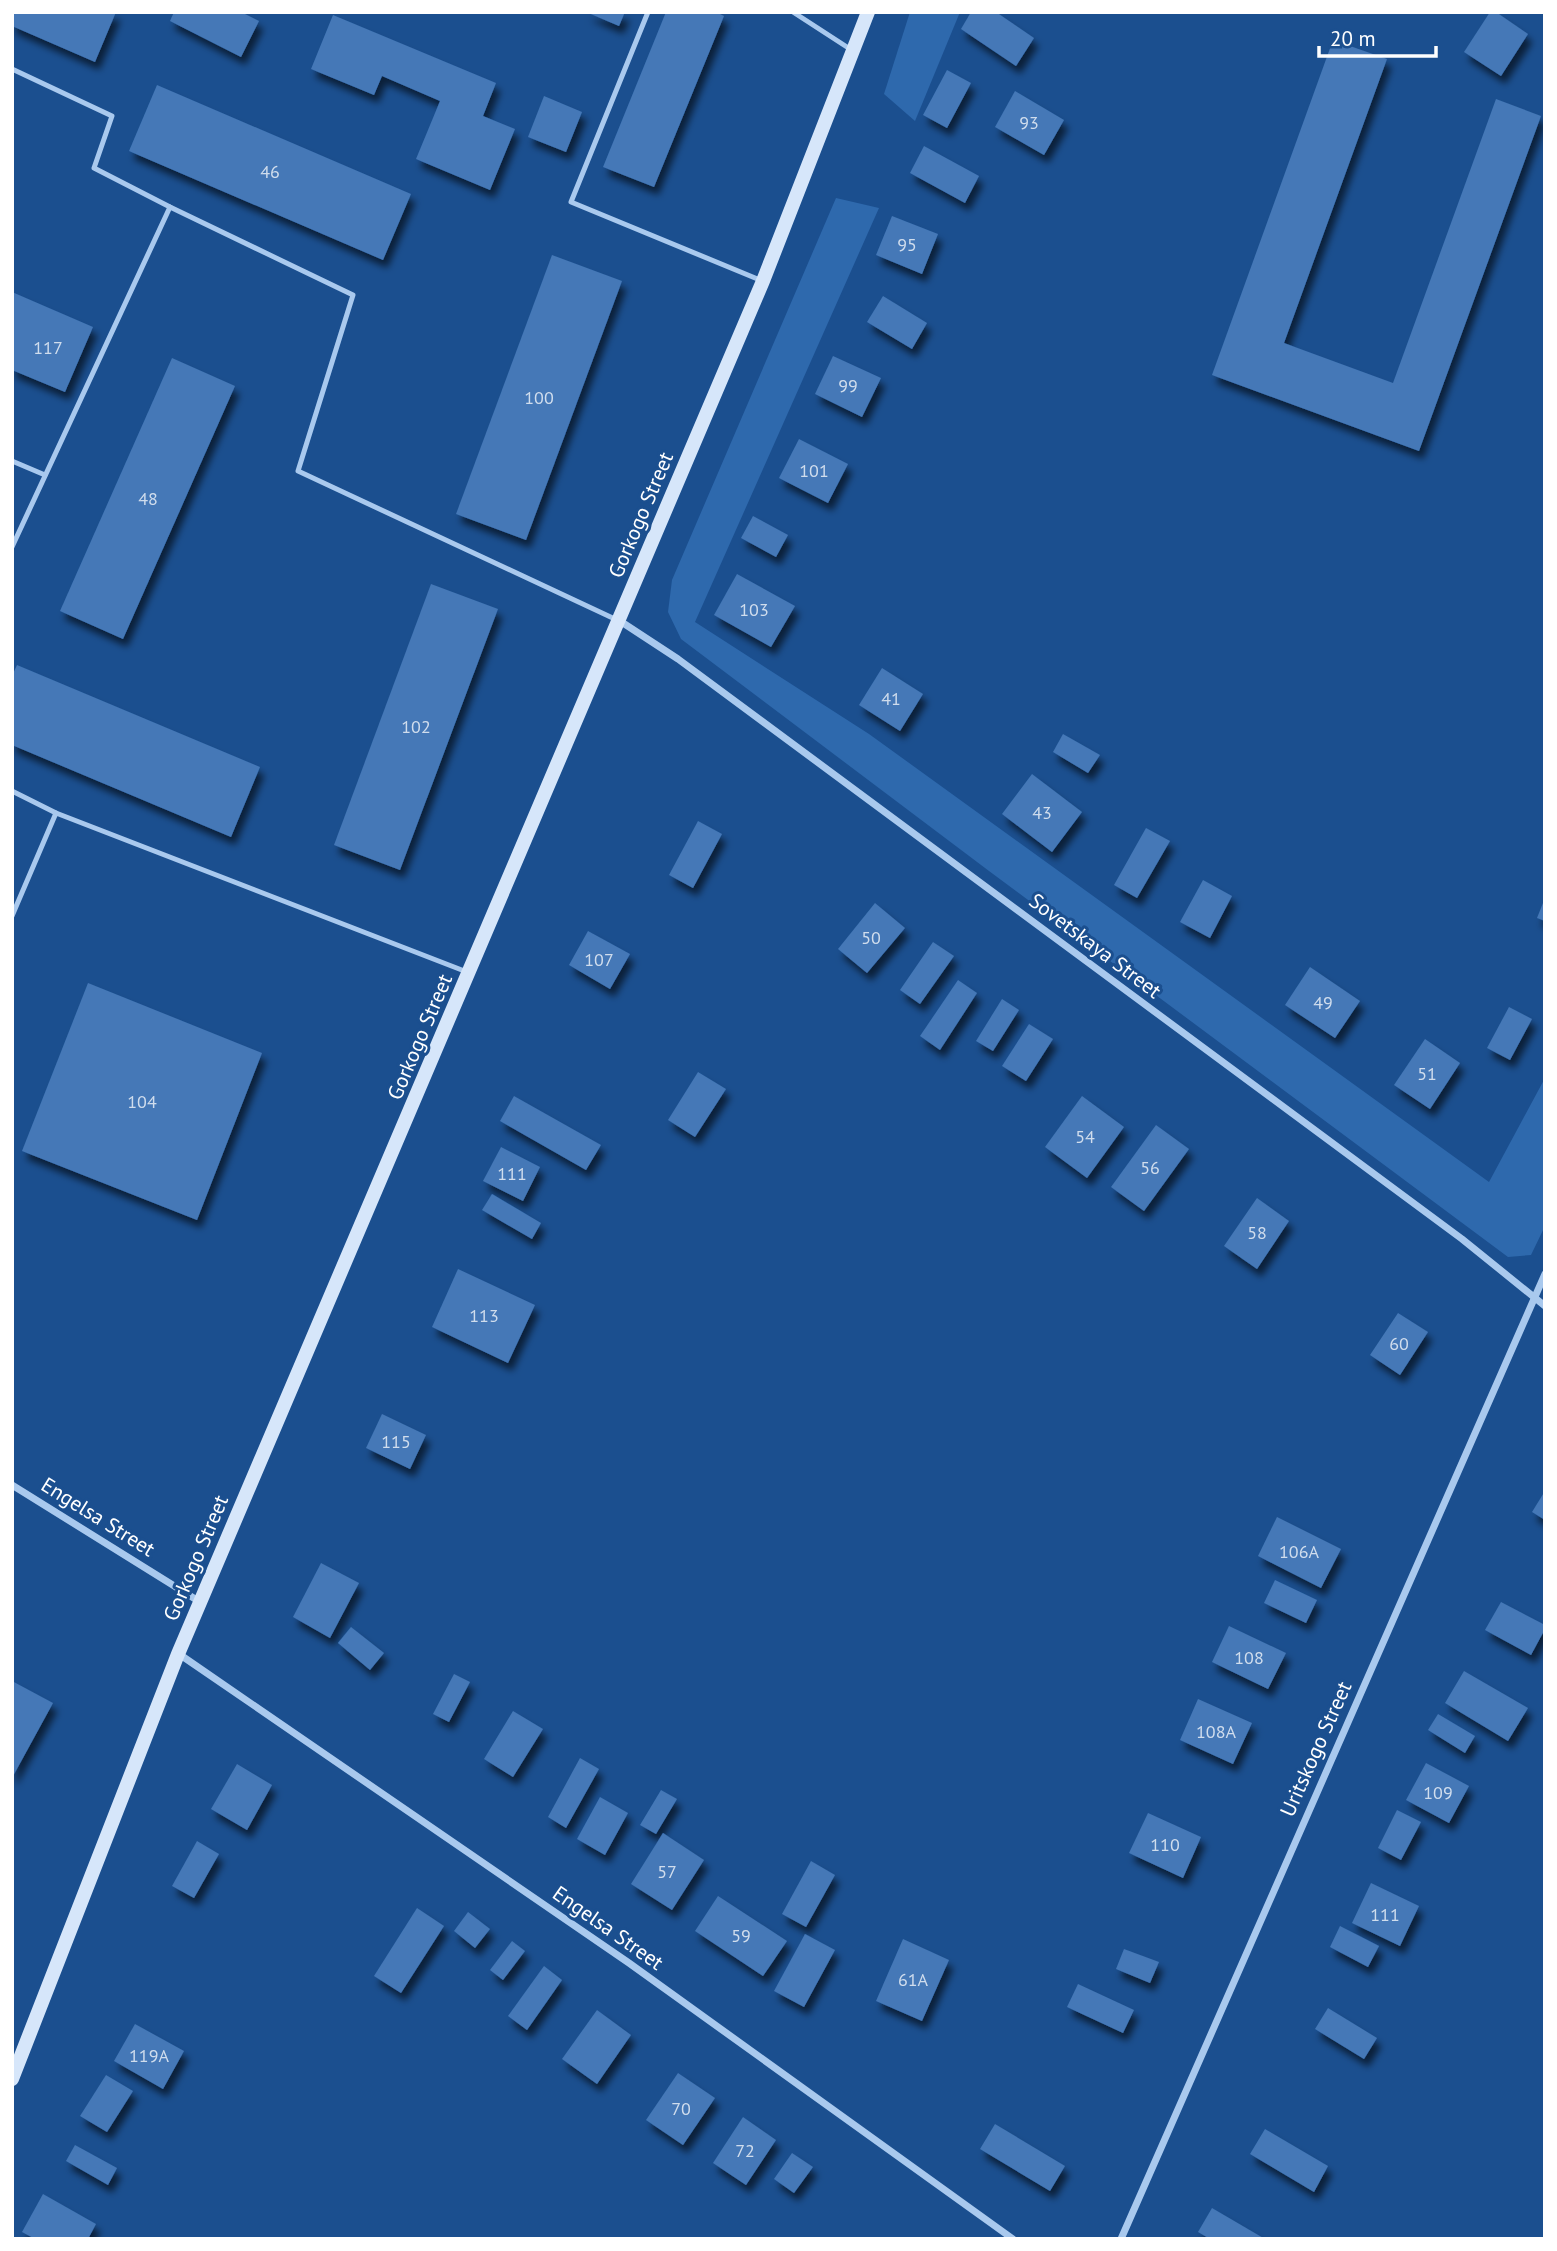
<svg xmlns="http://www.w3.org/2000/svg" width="1557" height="2251" font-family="'PT Sans',sans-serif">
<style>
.green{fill:#2e69ad}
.building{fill:#4478b7;filter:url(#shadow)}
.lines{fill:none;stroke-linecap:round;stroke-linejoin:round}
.lane{stroke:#a9c9ee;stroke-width:5}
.street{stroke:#a9c9ee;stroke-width:7}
.secondary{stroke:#d6e6fa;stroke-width:14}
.labels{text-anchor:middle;stroke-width:6;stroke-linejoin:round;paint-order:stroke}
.number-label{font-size:18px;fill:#d0dded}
.street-label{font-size:21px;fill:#fff;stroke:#1b4f8f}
</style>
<defs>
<filter id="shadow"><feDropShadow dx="4.5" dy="8" stdDeviation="3.5" flood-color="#0009"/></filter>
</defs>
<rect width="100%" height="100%" fill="#1b4f8f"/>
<!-- green -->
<g class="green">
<path d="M910,12h50l-45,109 -31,-27z"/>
<path d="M836,198l43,10 -184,414 174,112 620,448 56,-104v148l-14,29 -23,2 -519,-386 -308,-232 -13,-27 4,-32z"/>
</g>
<!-- building -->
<g class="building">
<path d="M12,12h104l-21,50 -83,-36z"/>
<path d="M174,12h67l18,9 -18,36 -71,-36z"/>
<path d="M586,12h39l-6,14z"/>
<path d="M666,12h50l8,4 -70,171 -51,-20z"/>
<path d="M971,12h25l38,26 -18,28 -55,-37z"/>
<path d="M1490,12h6l32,22 -27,42 -37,-24z"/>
<path d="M333,15l163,68 -13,33 32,13 -25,61 -74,-31 24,-58 -58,-25 -8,19 -63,-26z"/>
<path d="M1333,40l54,19 -103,284 109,40 103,-284 45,17 -122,335 -207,-76z"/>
<path d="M947,70l24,13 -24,45 -24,-13z"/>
<path d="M157,85l254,109 -28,66 -254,-109z"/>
<path d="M1015,91l49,29 -20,35 -49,-28z"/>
<path d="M544,96l38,16 -16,40 -38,-15z"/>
<path d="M924,146l55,30 -14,27 -55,-30z"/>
<path d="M892,216l46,18 -16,40 -46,-19z"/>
<path d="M552,255l70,26 -96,259 -70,-26z"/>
<path d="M12,292l81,35 -28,65 -53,-22z"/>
<path d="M883,296l44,27 -15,26 -45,-27z"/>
<path d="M833,356l48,22 -19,39 -47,-23z"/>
<path d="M172,358l63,28 -112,253 -63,-28z"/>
<path d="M799,439l49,25 -20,39 -49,-25z"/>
<path d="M753,516l35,19 -12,22 -35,-19z"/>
<path d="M737,574l58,32 -24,41 -57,-32z"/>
<path d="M431,584l67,25 -98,261 -66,-25z"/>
<path d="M17,665l243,102 -29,70 -219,-92v-69z"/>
<path d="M882,668l41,26 -23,37 -41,-26z"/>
<path d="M1063,734l37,21 -12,18 -35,-21z"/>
<path d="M1032,774l50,38 -30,40 -50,-38z"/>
<path d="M698,821l24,13 -29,54 -24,-13z"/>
<path d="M1146,828l24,13 -33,57 -23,-13z"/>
<path d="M1203,880l29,16 -22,42 -30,-16z"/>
<path d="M1545,898v23l-8,-3z"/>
<path d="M875,903l30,25 -38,45 -29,-24z"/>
<path d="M588,931l42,23 -20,35 -41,-24z"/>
<path d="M933,942l21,14 -34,48 -20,-14z"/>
<path d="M1310,967l50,34 -25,37 -50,-33z"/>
<path d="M958,980l19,13 -37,57 -20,-14z"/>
<path d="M88,983l174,70 -65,167 -175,-69z"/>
<path d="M1002,999l17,11 -26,41 -17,-10z"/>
<path d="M1509,1007l23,12 -22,41 -23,-12z"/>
<path d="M1029,1024l24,15 -27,42 -24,-15z"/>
<path d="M1425,1039l35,24 -30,46 -36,-24z"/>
<path d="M698,1072l28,17 -31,48 -27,-17z"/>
<path d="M514,1096l87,49 -15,25 -86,-49z"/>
<path d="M1082,1096l42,31 -37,51 -42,-31z"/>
<path d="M1156,1125l33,24 -45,62 -33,-24z"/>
<path d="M501,1147l39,20 -17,34 -40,-20z"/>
<path d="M492,1194l49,29 -9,16 -50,-29z"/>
<path d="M1257,1198l32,23 -32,48 -33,-23z"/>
<path d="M458,1269l77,36 -27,58 -76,-36z"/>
<path d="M1398,1313l30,19 -28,43 -30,-20z"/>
<path d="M382,1414l44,21 -16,34 -44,-21z"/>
<path d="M1545,1491v29l-13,-8z"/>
<path d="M1277,1517l64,32 -20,39 -63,-32z"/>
<path d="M321,1563l38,20 -29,55 -37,-21z"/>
<path d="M1275,1580l42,20 -11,23 -42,-20z"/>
<path d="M1501,1602l44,23v4l-14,26 -46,-25z"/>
<path d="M1229,1626l57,27 -18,36 -56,-27z"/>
<path d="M351,1627l33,26 -14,17 -32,-27z"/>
<path d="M1464,1671l64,37 -20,33 -63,-38z"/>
<path d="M454,1674l16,8 -21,40 -16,-8z"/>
<path d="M12,1681l41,22 -41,75z"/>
<path d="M1198,1699l54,24 -19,41 -53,-24z"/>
<path d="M513,1711l30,18 -30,48 -29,-18z"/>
<path d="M1438,1714l37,22 -10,17 -37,-23z"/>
<path d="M580,1758l19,11 -33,59 -18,-11z"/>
<path d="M1426,1763l43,23 -20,37 -43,-23z"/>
<path d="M237,1764l35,21 -25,45 -36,-21z"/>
<path d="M661,1790l16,9 -21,35 -16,-9z"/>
<path d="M600,1797l28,16 -23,42 -28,-16z"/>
<path d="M1397,1810l24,12 -20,38 -23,-12z"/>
<path d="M1148,1813l53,24 -18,41 -54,-25z"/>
<path d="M663,1833l41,27 -32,50 -41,-26z"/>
<path d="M197,1841l22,13 -25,44 -22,-12z"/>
<path d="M811,1861l24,14 -29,52 -24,-13z"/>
<path d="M1371,1883l48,23 -19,40 -48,-23z"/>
<path d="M718,1896l69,45 -24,35 -68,-45z"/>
<path d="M417,1908l27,18 -43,67 -27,-17z"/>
<path d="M468,1912l22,17 -15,19 -21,-17z"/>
<path d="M1340,1926l39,20 -11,21 -38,-20z"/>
<path d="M805,1934l30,16 -31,57 -30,-16z"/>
<path d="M903,1939l46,21 -27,61 -46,-20z"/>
<path d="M512,1941l13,10 -22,29 -13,-10z"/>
<path d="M1124,1949l35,13 -9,21 -34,-14z"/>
<path d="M544,1966l18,14 -35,50 -19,-14z"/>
<path d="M1078,1984l56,26 -11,23 -56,-26z"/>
<path d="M1328,2008l49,30 -13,21 -49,-30z"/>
<path d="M597,2010l34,25 -34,49 -35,-25z"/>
<path d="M135,2024l49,27 -21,38 -49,-28z"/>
<path d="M678,2073l37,25 -32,47 -37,-25z"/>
<path d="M106,2075l27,16 -26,41 -27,-16z"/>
<path d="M743,2117l33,23 -30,45 -33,-22z"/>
<path d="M995,2124l70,42 -15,25 -70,-42z"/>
<path d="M1265,2129l63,37 -14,26 -64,-38z"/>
<path d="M75,2145l42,23 -9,17 -42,-24z"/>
<path d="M792,2153l21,14 -19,26 -20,-14z"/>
<path d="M43,2194l53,30 -8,15h-53l-13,-7z"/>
<path d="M1212,2208l53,31h-55l-12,-7z"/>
</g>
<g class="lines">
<!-- lane -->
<g class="lane">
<path d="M648,12l-77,190 189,78"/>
<path d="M793,12l57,37"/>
<path d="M12,69l100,47 -18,52 76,39 183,88 -55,176 319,149"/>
<path d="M12,461l33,14"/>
<path d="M12,547l158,-340"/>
<path d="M12,791l44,22"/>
<path d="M12,916l44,-103 411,159"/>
</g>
<!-- street -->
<g class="street">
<path d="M620,621l58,38 784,580 83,67"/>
<path d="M12,1485l188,117"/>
<path d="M179,1654l450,309 384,276"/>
<path d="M1121,2239l424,-965"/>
</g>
<!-- secondary -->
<path class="secondary" d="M12,2079l166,-425 585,-1373 105,-269"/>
</g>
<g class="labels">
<!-- number labels -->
<g class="number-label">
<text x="1029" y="129">93</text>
<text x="270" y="178">46</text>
<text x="907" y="251">95</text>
<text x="48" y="354">117</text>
<text x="848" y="392">99</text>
<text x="539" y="404">100</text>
<text x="814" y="477">101</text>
<text x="148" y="505">48</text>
<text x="754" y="616">103</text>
<text x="891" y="705">41</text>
<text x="416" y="733">102</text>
<text x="1042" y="819">43</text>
<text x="871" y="944">50</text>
<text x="599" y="966">107</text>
<text x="1323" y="1009">49</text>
<text x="1427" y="1080">51</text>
<text x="142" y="1108">104</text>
<text x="1085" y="1143">54</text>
<text x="1150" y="1174">56</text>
<text x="512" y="1180">111</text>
<text x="1257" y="1239">58</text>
<text x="484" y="1322">113</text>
<text x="1399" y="1350">60</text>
<text x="396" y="1448">115</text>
<text x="1299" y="1558">106А</text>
<text x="1249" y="1664">108</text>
<text x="1216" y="1738">108А</text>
<text x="1438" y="1799">109</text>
<text x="1165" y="1851">110</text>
<text x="667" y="1878">57</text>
<text x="1385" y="1921">111</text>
<text x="741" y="1942">59</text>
<text x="913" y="1986">61А</text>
<text x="149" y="2062">119А</text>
<text x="681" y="2115">70</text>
<text x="745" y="2157">72</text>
</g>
<!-- street labels -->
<g class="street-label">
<text transform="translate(641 515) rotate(-67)" y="7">Gorkogo Street</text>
<text transform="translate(1095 946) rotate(37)" y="7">Sovetskaya Street</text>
<text transform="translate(420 1037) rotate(-67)" y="7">Gorkogo Street</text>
<text transform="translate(98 1517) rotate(32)" y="7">Engelsa Street</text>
<text transform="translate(196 1558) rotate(-67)" y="7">Gorkogo Street</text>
<text transform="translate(1316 1749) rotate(-66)" y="7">Uritskogo Street</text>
<text transform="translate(608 1928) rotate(35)" y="7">Engelsa Street</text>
</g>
</g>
<!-- border -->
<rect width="1557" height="2251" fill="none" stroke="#ffffff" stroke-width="28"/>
<!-- scale -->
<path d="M1319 46v10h117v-10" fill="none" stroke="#ffffff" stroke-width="3.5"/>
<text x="1330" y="46" font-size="21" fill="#ffffff" stroke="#1b4f8f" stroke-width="5" paint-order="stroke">20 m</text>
</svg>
